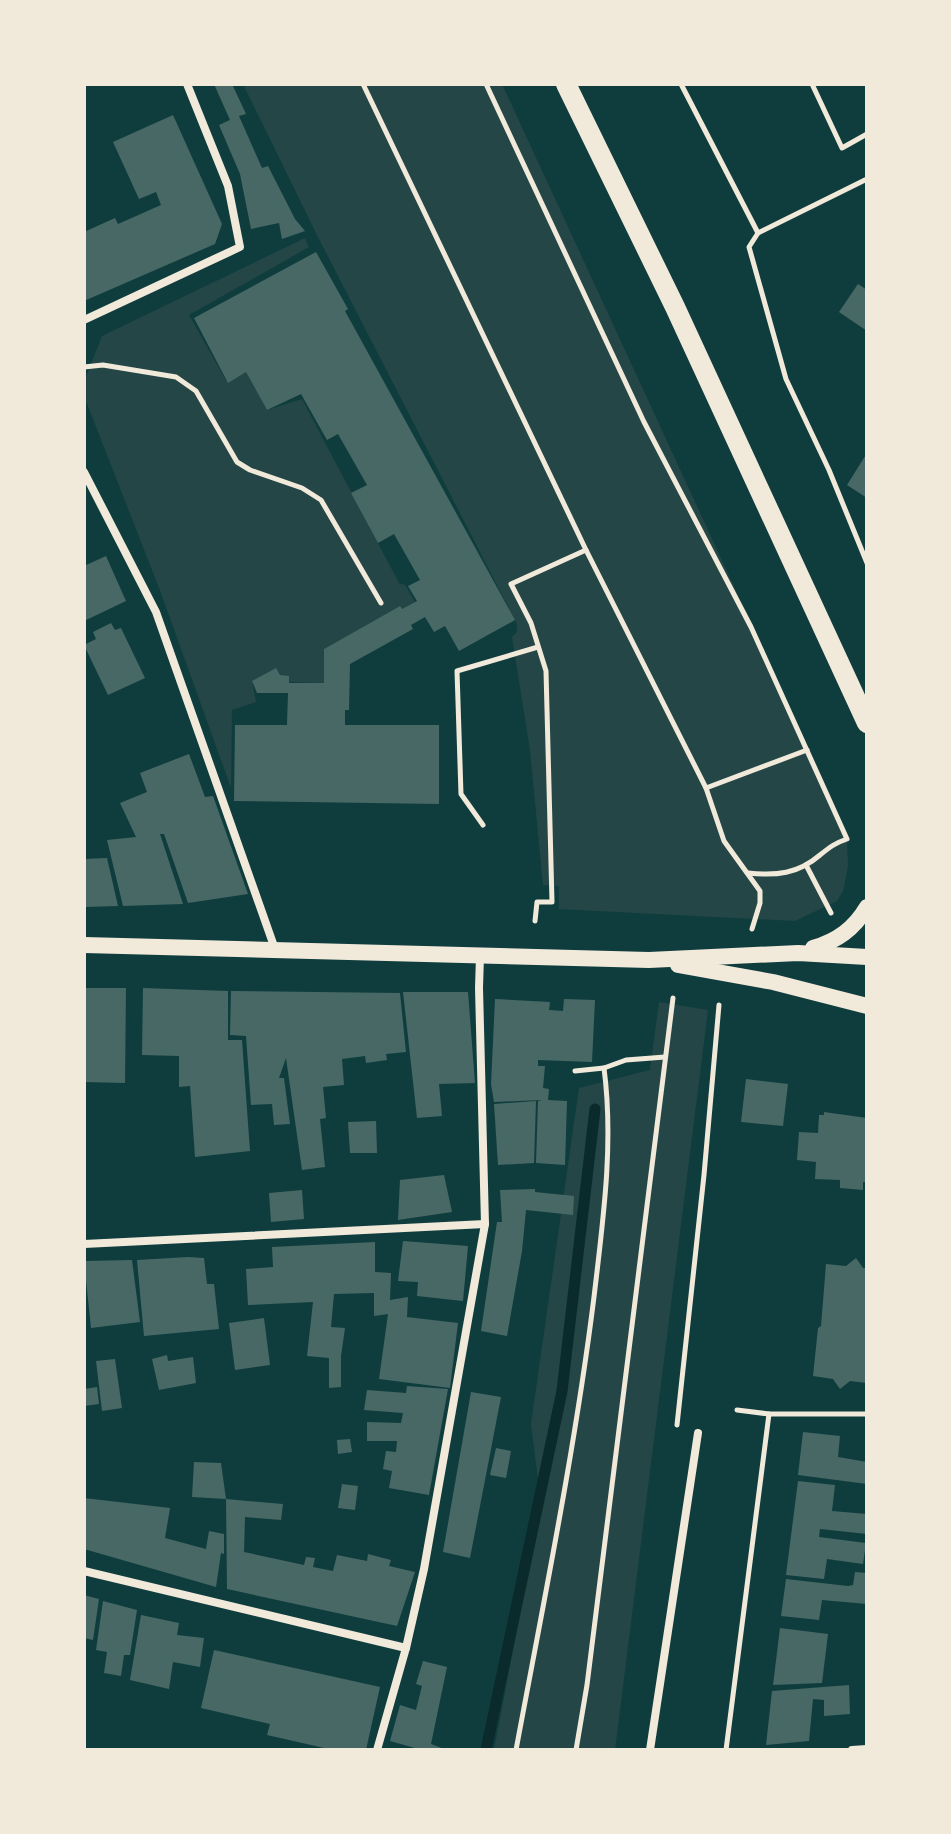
<svg xmlns="http://www.w3.org/2000/svg" width="951" height="1834" font-family="Helvetica,sans-serif">
<style>
.green{fill:#244646}
.lines{fill:none;stroke-linecap:round;stroke-linejoin:round}
.stream{stroke:#0a2a2b;stroke-width:11}
.building{fill:#486865}
.path{stroke:#f1e9da;stroke-width:5}
.minor{stroke:#f1e9da;stroke-width:8}
.secondary{stroke:#f1e9da;stroke-width:16}
.primary{stroke:#f1e9da;stroke-width:20}
</style>
<rect width="100%" height="100%" fill="#0f3d3e"/>
<!-- green -->
<g class="green">
<path d="M243,84h259l328,710 17,45 1,28 -5,24 -6,10 -42,20 -236,-12v-23l-16,-1 -13,-135 -18,-113 5,-5v-8l-200,-389z"/>
<path d="M305,238l4,9 -120,68 38,67 19,-10 21,38 35,-11 97,184 6,2 10,17 -13,7 -2,-3 -76,43v34l-72,-2 4,21 -24,8 -1,78 -70,-195 -77,-197v-14l18,-46z"/>
<path d="M659,1002l49,8 -93,740h-121l47,-247 -10,-79 48,-336 71,-18z"/>
</g>
<g class="lines">
<!-- stream -->
<path class="stream" d="M486,1750l76,-359 33,-282"/>
</g>
<!-- building -->
<g class="building">
<path d="M214,84h18l14,30 -7,2 23,52 6,-2 27,53 10,12 -23,8 -3,-16 -28,6 -11,-55 -21,-49 11,-5z"/>
<path d="M173,115l49,109 -7,20 -131,57v-69l31,-14 3,6 43,-19 -5,-13 -17,7 -26,-57z"/>
<path d="M316,252l32,57 -3,2 170,309 -56,31 -14,-25 -11,6 -9,-15 -14,8 2,4 -63,35 -1,46h-4v15h94v79l-205,-3 1,-76h52l1,-32h-31l-5,-12 24,-13 4,7 9,1v7h35v-34l76,-43 2,3 15,-8 -9,-15 12,-6 -26,-46 -16,9 -27,-50 16,-8 -29,-51 -11,6 -26,-46 -34,16 -21,-38 -18,11 -34,-65z"/>
<path d="M858,284l9,6v41l-28,-19z"/>
<path d="M867,453v45l-20,-13z"/>
<path d="M106,556l20,45 -42,20v-55z"/>
<path d="M111,623l4,7 6,-2 24,50 -37,17 -24,-50 12,-6 -3,-7z"/>
<path d="M189,754l16,43 8,-1 35,98 -60,9 -24,-69h-4l23,70 -60,2 -16,-66 29,-3 -16,-34 27,-11 -7,-19z"/>
<path d="M107,858l11,48 -34,1v-48z"/>
<path d="M84,988h42l-1,95 -41,-1z"/>
<path d="M143,988l85,3v49h14l8,111 -55,6 -5,-71 -11,1v-31l-37,-1z"/>
<path d="M231,991l169,2 6,59 -20,2 1,6 -21,3 -1,-7 -23,3 2,26 -21,2 3,31 -6,1 5,48 -23,3 -16,-112 -7,20h5l6,46 -16,1 -2,-21 -21,1 -5,-69 -16,-1z"/>
<path d="M403,992h65l7,91 -36,1 3,32 -25,2z"/>
<path d="M495,999l55,3 -1,8 14,1 1,-12 31,1 -3,62 -54,-2v6h7l-2,22 6,1 -1,11 19,1 -2,64 -29,-2 2,-62 4,-1 -48,2 -3,-18z"/>
<path d="M746,1079l42,5 -5,42 -42,-4z"/>
<path d="M536,1101l-2,62 -36,2 -4,-61z"/>
<path d="M824,1112l43,6v64h-4v8l-23,-2v-8l-25,-1 1,-17 -19,-2 2,-28 19,1 1,-18h5z"/>
<path d="M376,1121l1,32h-27l-2,-31z"/>
<path d="M444,1175l8,37 -54,8 2,-40z"/>
<path d="M535,1189v3l39,4 -1,19 -47,-5 -4,41 -15,85 -26,-5 16,-109h5l-2,-32z"/>
<path d="M302,1190l2,29 -33,3 -2,-29z"/>
<path d="M403,1241l65,5 -5,55 -46,-5 1,-14 -20,-1z"/>
<path d="M375,1242v30l16,1 -1,27 18,-3 -1,20 51,6 -8,65 -71,-9 9,-65 -14,2v-23l-40,1 -3,33 14,1 -4,28v31l-12,1v-30l-22,-2 6,-54 -65,3 -2,-36 27,-2 -1,-20z"/>
<path d="M188,1257l16,1 3,26h7l5,45 -75,7 -7,-76z"/>
<path d="M856,1258l7,10h4v115l-17,-2 -10,8 -7,-10 -20,-3 5,-48 3,-2 5,-62 20,2z"/>
<path d="M132,1260l8,62 -49,6 -7,-67z"/>
<path d="M264,1318l6,47 -35,5 -6,-47z"/>
<path d="M167,1355l1,6 25,-4 3,26 -37,7 -7,-31z"/>
<path d="M115,1359l7,49 -20,3 -6,-50z"/>
<path d="M407,1386l41,3 -19,106 -40,-7 3,-17 -9,-2 3,-18 10,1 1,-11h-30v-19l34,1 2,-10 -39,-3 3,-20 39,3z"/>
<path d="M97,1387l2,17 -15,2v-17z"/>
<path d="M471,1392l30,5 -31,161 -27,-6z"/>
<path d="M803,1432l37,4 -2,21 29,5v22l-69,-9z"/>
<path d="M350,1439l2,13 -14,2 -1,-14z"/>
<path d="M496,1448l15,3 -5,27 -16,-3z"/>
<path d="M194,1462l27,1 5,36 -34,-2z"/>
<path d="M798,1481l37,4 -3,26 35,3v20l-47,-5 -1,8 47,6 -3,21 -36,-5 -3,20 -38,-4z"/>
<path d="M342,1484l16,2 -3,24 -17,-2z"/>
<path d="M84,1498l86,10 -5,30 41,11 3,-18 15,3v20l-3,-1 -5,34 -132,-38z"/>
<path d="M226,1499l57,5 -2,16 -36,-3 -1,35 60,13 2,-8 9,1 -2,9 20,4 4,-16 30,6 1,-7 23,6 -2,6 26,6 -18,54 -170,-37z"/>
<path d="M855,1572l12,1v31l-45,-4 -3,20 -38,-4 5,-37 62,7 5,-1z"/>
<path d="M84,1595l15,4 -6,41 -9,-2z"/>
<path d="M103,1601l34,9 -7,45h-6l-3,21 -17,-3 3,-21 -11,-2z"/>
<path d="M141,1615l38,8 -2,12 27,3 -4,29 -27,-5 -4,27 -39,-9z"/>
<path d="M780,1628l48,6 -6,49 -49,2z"/>
<path d="M214,1650l166,37 -14,63h-33l-66,-15 3,-11 -69,-16z"/>
<path d="M423,1661l24,6 -16,77 16,6h-25l-32,-9 10,-36 16,5 6,-24 -6,-2z"/>
<path d="M849,1685l1,29 -26,2v-16l-11,-1 -4,42 -43,4 6,-54z"/>
</g>
<g class="lines">
<!-- path -->
<g class="path">
<path d="M363,84l223,466 120,238 18,53 36,50v12l-8,26"/>
<path d="M486,84l158,338 107,205 96,212c-12,4 -17,8 -27,16 -22,19 -44,21 -72,18"/>
<path d="M681,84l77,149 109,-54"/>
<path d="M812,84l30,64 25,-14"/>
<path d="M758,233l-9,14 37,132 43,91 38,93"/>
<path d="M84,367l19,-2 73,12 20,14 41,71 13,8 52,18 19,12 60,103"/>
<path d="M706,788l101,-38"/>
<path d="M483,825l-22,-31 -4,-123 81,-24"/>
<path d="M806,865l25,48"/>
<path d="M535,921l2,-19h15l-6,-231 -15,-48 -20,-39 75,-34"/>
<path d="M575,1071l29,-3 22,-8 39,-3"/>
<path d="M737,1410l32,4h98"/>
<path d="M677,1425l27,-250 15,-170"/>
<path d="M516,1750c28,-150 59,-301 78,-453 9,-77 20,-153 10,-229"/>
<path d="M576,1750l11,-65 86,-687"/>
<path d="M726,1750l43,-336"/>
</g>
<!-- minor -->
<g class="minor">
<path d="M84,320l156,-73 -12,-61 -41,-102"/>
<path d="M84,472l72,140 119,337"/>
<path d="M84,1244l401,-20"/>
<path d="M84,1571l322,77"/>
<path d="M377,1750l29,-102 18,-79 61,-345 -6,-236 1,-32"/>
<path d="M650,1750l48,-317"/>
<path d="M852,1750l15,-1"/>
</g>
<!-- secondary -->
<g class="secondary">
<path d="M84,945l565,15 149,-7 69,4"/>
<path d="M813,948c24,-7 41,-19 54,-41"/>
<path d="M678,965l95,17 94,24"/>
</g>
<!-- primary -->
<path class="primary" d="M566,84l109,223 192,416"/>
</g>
<!-- border -->
<rect width="951" height="1834" fill="none" stroke="#f1e9da" stroke-width="172"/>
</svg>
